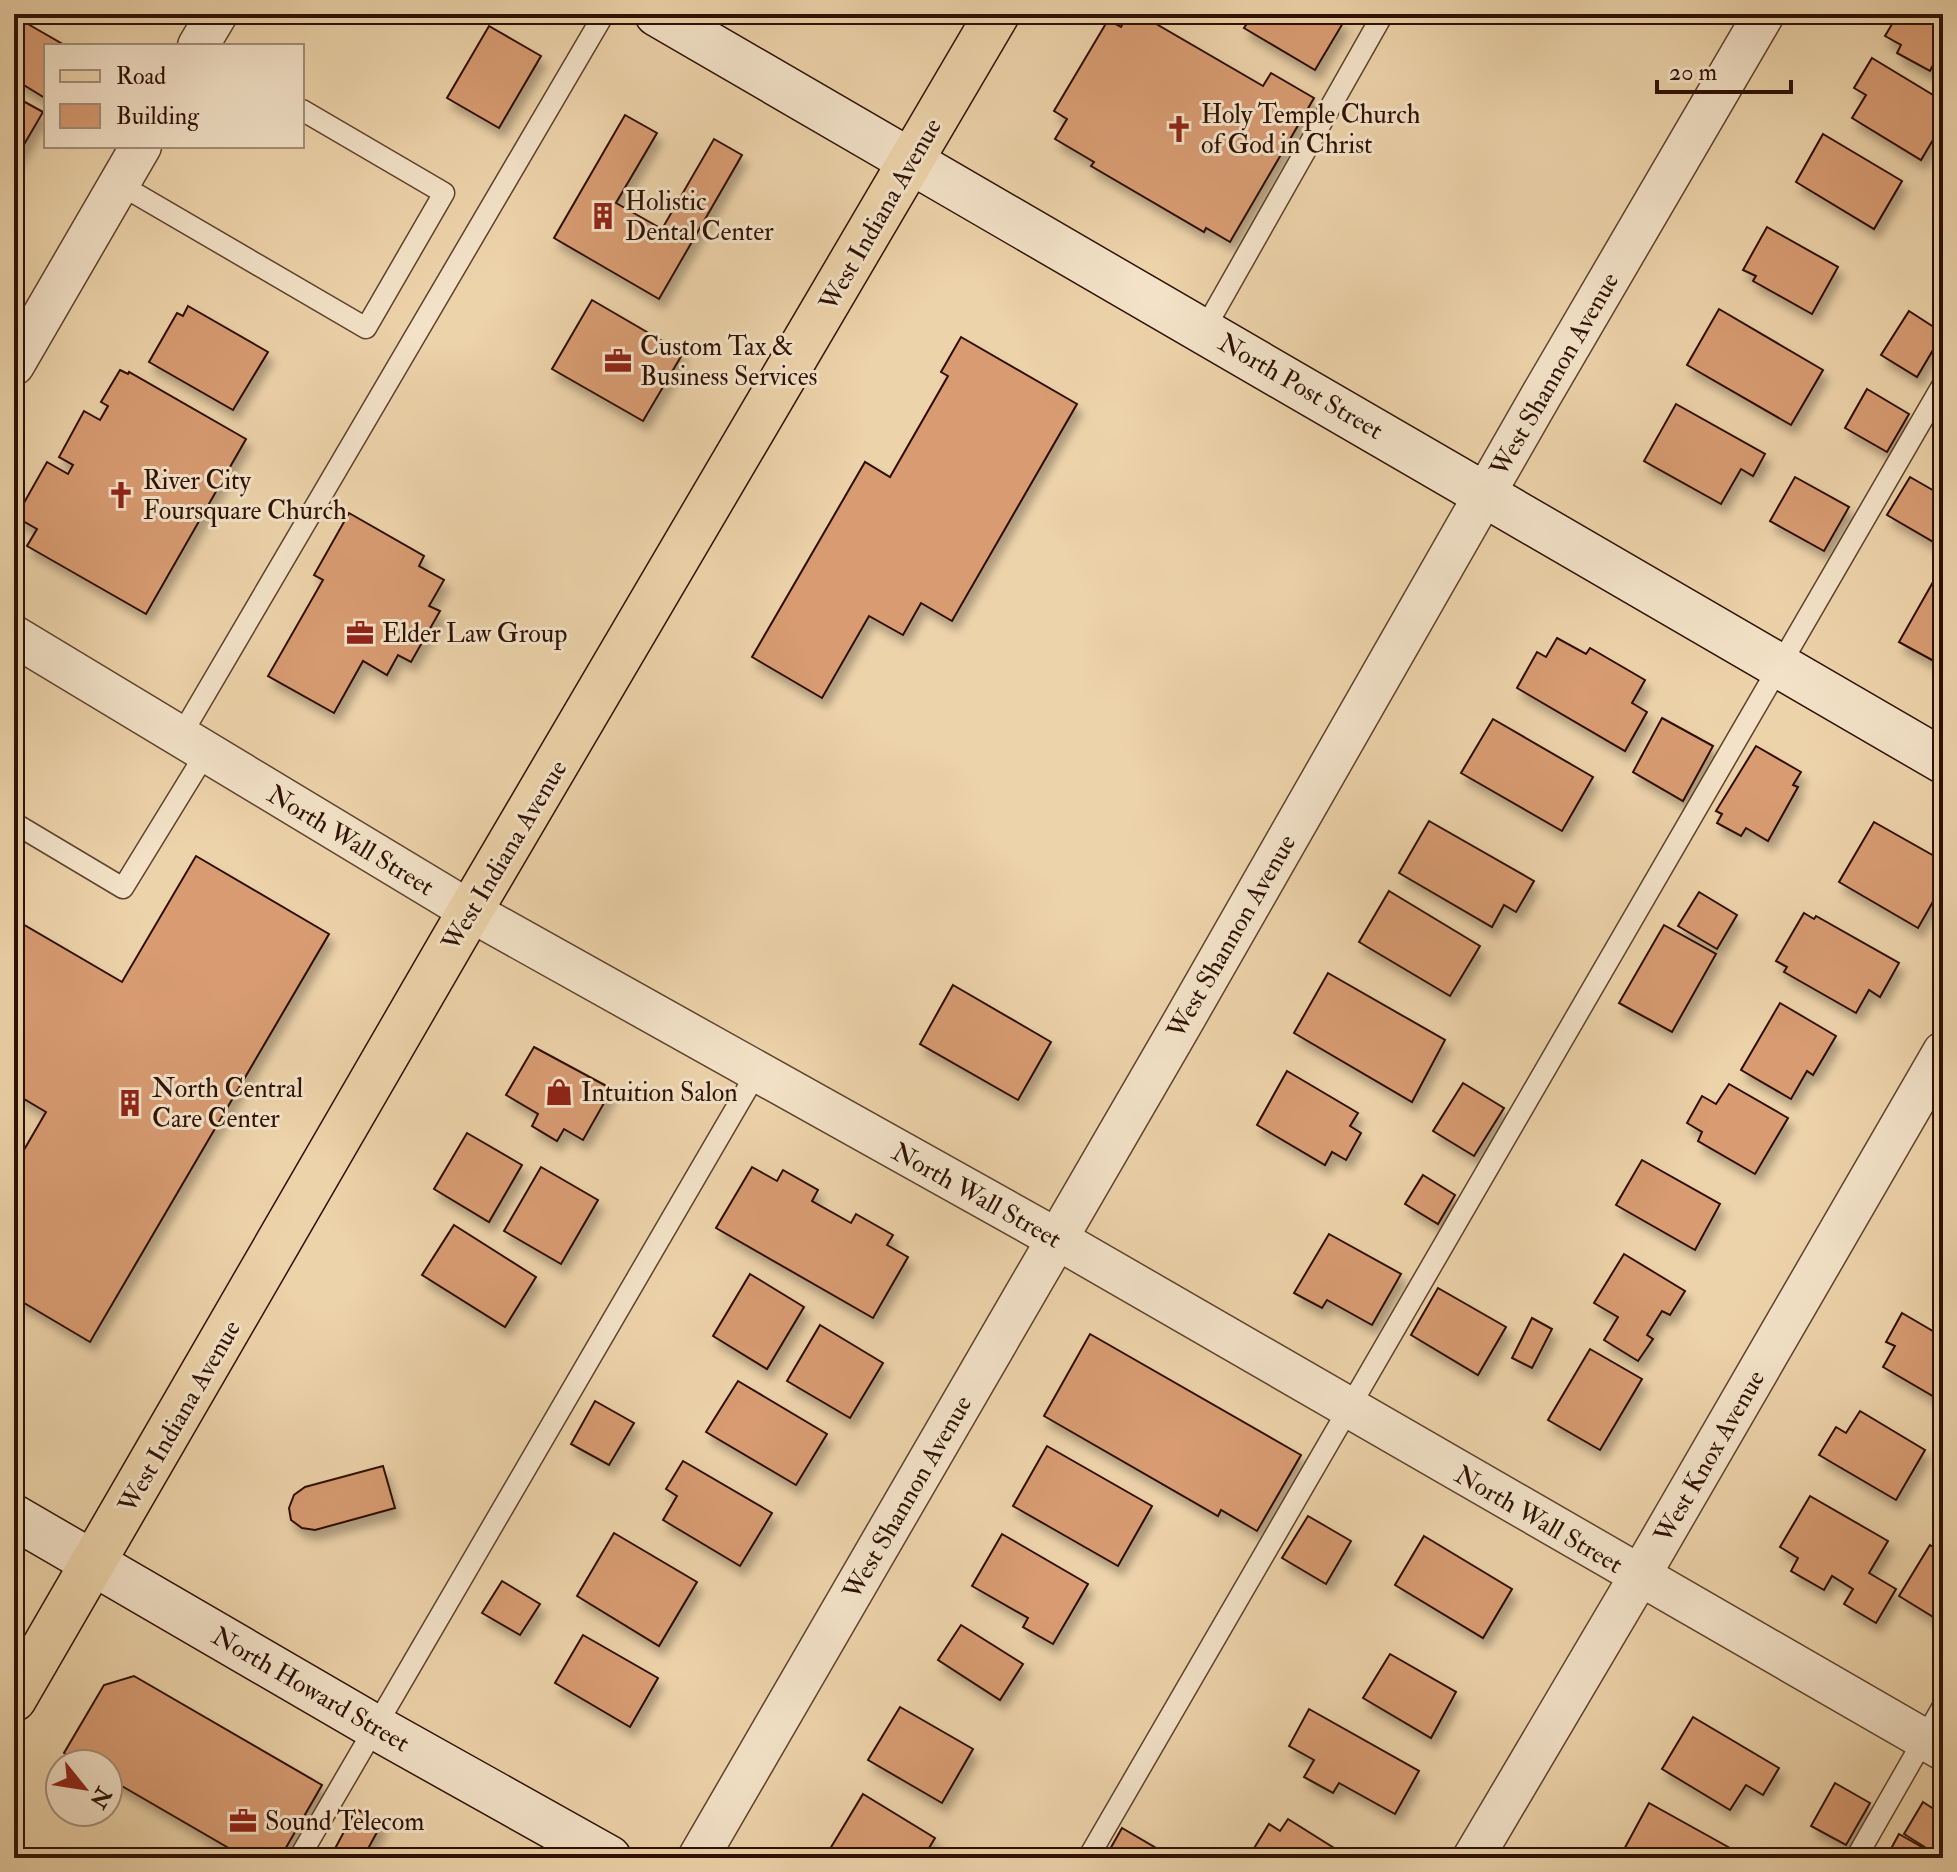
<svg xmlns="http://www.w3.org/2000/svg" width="1957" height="1872" font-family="'IM FELL Double Pica',serif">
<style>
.building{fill:#d89b72;stroke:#2e1103;stroke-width:2;filter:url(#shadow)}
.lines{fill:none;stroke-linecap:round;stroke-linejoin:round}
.lane-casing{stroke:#5e422d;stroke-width:23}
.street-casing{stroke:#5e422d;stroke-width:43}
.secondary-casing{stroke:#2e1103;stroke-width:47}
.primary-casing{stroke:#2e1103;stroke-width:47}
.lane{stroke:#f3e2c8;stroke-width:20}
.street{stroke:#f3e2c8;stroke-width:40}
.secondary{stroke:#f3e2c8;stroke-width:44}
.primary{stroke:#edd3aa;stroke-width:44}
.labels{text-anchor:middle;stroke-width:6;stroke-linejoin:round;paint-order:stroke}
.poi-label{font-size:26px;fill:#2e1103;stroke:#f3e2c8;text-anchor:start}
.street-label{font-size:26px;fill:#2e1103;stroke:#f3e2c8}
</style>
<defs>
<filter id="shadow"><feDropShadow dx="5" dy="9" stdDeviation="4" flood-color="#0004"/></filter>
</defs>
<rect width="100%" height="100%" fill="#edd3aa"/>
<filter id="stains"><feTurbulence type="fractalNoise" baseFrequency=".0025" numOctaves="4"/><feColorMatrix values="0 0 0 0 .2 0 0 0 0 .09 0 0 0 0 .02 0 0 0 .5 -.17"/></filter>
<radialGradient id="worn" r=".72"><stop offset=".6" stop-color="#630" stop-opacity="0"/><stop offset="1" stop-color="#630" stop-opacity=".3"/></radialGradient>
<!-- building -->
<g class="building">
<path d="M1128,14h11l124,72 8,-13 43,25 -84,144 -24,-14 -2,4 -113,-66 3,-4 -39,-23 12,-20 -13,-8 54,-91 13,7z"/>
<path d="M1253,14h73l17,9 -28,47 -71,-42z"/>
<path d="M1898,14h45v56l-10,-5 -3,6 -33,-18 4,-8 -16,-9z"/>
<path d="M14,16l52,30h-20l-1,52 -31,-19z"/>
<path d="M489,26l52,30 -42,72 -52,-30z"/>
<path d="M1872,58l71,43v22l-22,37 -69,-42 14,-23 -12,-7z"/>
<path d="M14,96l29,16 -28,48 -1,-1z"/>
<path d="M625,115l32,18 -41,70 46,26 52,-90 28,16 -83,144 -105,-61z"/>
<path d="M1823,134l79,47 -28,48 -78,-47z"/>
<path d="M1767,227l71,40 -26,47 -59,-33 3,-5 -13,-6z"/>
<path d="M592,300l91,53 -40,68 -91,-52z"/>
<path d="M188,306l80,46 -35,58 -84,-48 28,-49 6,3z"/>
<path d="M1719,309l104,61 -32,55 -104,-60z"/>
<path d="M1909,311l34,22 -26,44 -36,-22z"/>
<path d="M961,337l116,67 -125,217 -31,-18 -18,32 -34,-19 -47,82 -70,-41 113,-195 25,15 58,-101 -7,-4z"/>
<path d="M120,370l8,4 1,-2 117,67 -100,175 -119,-68 10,-17 -21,-12 31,-55 21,12 5,-9 -14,-8 25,-46 16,9 8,-14 -7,-4z"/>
<path d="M1867,389l42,25 -22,38 -42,-24z"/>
<path d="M1676,404l89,50 -12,22 -12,-7 -20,35 -77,-43z"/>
<path d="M1795,477l54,30 -25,44 -54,-30z"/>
<path d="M1910,477l33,19v37l-6,11 -50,-29z"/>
<path d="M349,513l75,43 -5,10 25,14 -15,26 11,5 -29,51 -13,-7 -11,20 -24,-14 -29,52 -66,-37 55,-96 -9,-5z"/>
<path d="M1937,575l6,4v87l-44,-24z"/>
<path d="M1557,638l29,16 4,-6 55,32 -13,23 15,9 -22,39 -108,-63 20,-36 9,5z"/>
<path d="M1662,718l51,28 -30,55 -50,-29z"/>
<path d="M1493,719l100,58 -31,54 -101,-58z"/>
<path d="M1756,746l45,26 -8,13 5,2 -30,54 -22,-13 -5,8 -24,-13 5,-9 -6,-3z"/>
<path d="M1429,821l105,60 -18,31 -12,-7 -12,22 -93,-54z"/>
<path d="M1874,822l69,39v23l-25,44 -79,-46z"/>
<path d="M196,856l133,78 -239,408 -76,-45v-130l32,-55 -32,-19v-174l108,63z"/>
<path d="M1389,891l91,55 -30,50 -91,-54z"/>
<path d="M1699,892l38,23 -20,34 -39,-23z"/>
<path d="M1804,913l10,6 2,-3 83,47 -19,34 -11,-7 -13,23 -72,-41 3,-5 -11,-6z"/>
<path d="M1664,925l52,29 -44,78 -53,-29z"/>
<path d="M1328,973l117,67 -33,62 -118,-69z"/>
<path d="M953,985l98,57 -33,58 -98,-56z"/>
<path d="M1780,1003l56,33 -23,39 -6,-4 -16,28 -50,-29z"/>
<path d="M534,1047l78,42 -29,51 -19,-11 -7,12 -25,-15 6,-12 -32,-19z"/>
<path d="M1287,1071l71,42 -8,13 11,7 -15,27 -14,-8 -7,13 -68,-40z"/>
<path d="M1463,1083l41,25 -30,48 -41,-25z"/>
<path d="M1729,1084l59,34 -33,56 -57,-33 4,-9 -15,-9 15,-27 14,8z"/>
<path d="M467,1133l55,32 -33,57 -55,-33z"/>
<path d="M1642,1160l78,44 -25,46 -79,-45z"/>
<path d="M541,1167l57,33 -37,64 -57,-33z"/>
<path d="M752,1167l25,14 6,-11 35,20 -6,11 39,22 5,-9 37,21 -6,10 21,12 -35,61 -157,-90z"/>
<path d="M1423,1175l32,20 -17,29 -33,-20z"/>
<path d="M454,1225l82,52 -31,50 -83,-52z"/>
<path d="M1329,1234l72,40 -29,51 -45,-25 -5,8 -28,-15z"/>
<path d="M1624,1254l61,37 -15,24 -8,-4 -15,24 6,4 -15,22 -34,-21 14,-23 -24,-14z"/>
<path d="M750,1274l54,33 -37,62 -54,-33z"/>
<path d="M1438,1288l68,39 -28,48 -67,-40z"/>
<path d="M1902,1313l41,24v65l-60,-35 12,-21 -9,-4z"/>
<path d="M1532,1318l20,11 -20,39 -20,-10z"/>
<path d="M820,1325l63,38 -33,55 -63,-37z"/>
<path d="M1090,1334l211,121 -44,76 -36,-21 -3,6 -174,-100z"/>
<path d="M1590,1349l52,30 -42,71 -52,-30z"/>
<path d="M738,1381l89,53 -31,51 -90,-53z"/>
<path d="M595,1401l39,22 -25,42 -38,-21z"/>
<path d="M1860,1411l65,39 -29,50 -77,-45 17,-28 10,6z"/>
<path d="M1047,1446l105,60 -34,60 -105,-60z"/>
<path d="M683,1461l89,52 -32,53 -77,-46 14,-24 -11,-7z"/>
<path d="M383,1466l12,42 -80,22 -13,-2 -11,-8 -2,-12 5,-13 11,-8z"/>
<path d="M1810,1496l78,45 -19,32 27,16 -20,34 -32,-19 9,-15 -21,-13 -8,14 -33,-19 7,-13 -18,-11z"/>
<path d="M1308,1516l43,25 -25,43 -44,-26z"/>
<path d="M614,1533l83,49 -38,64 -82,-50z"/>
<path d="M1002,1534l86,50 -35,60 -30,-17 5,-9 -56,-32z"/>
<path d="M1424,1536l88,53 -29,49 -88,-53z"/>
<path d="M1930,1545l13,8v70l-44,-27z"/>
<path d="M502,1581l38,23 -20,31 -38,-22z"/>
<path d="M961,1625l62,39 -23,36 -62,-40z"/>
<path d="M583,1635l75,43 -28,49 -75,-44z"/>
<path d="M1390,1654l66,38 -25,46 -68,-40z"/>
<path d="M134,1676l188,109 -42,73h-34l-138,-80v-14h-25l-19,-11 40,-68z"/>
<path d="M900,1707l73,42 -31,54 -74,-43z"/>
<path d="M1309,1709l110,62 -24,43 -56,-31 -6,10 -29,-16 10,-17 -25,-14z"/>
<path d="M1693,1717l86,51 -16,27 -17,-10 -16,25 -68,-41z"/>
<path d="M1835,1783l35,20 -24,42 -35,-19z"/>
<path d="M863,1794l72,44 -12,20h-79l-14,-9z"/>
<path d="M1923,1802l20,13v35l-4,6 -35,-22z"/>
<path d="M1649,1803l90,50 -3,5h-110l-5,-3z"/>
<path d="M356,1809l26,14 -19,35h-33z"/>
<path d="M1288,1819l62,39h-102l21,-34 11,7z"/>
<path d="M1122,1828l34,20 -5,10h-46z"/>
<path d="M1899,1834l42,24h-55z"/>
</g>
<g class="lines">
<!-- lane casing -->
<g class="lane-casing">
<g id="lane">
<path d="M119,184l247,144 78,-135 -142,-83"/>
<path d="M1204,330l179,-316"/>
<path d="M180,737l424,-723"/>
<path d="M14,823l109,65 84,-137"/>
<path d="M299,1858l458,-786"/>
<path d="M1088,1858l855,-1474"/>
<path d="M1856,1858l87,-152"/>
</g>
</g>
<!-- street casing -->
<g class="street-casing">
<g id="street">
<path d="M198,46l19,-32"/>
<path d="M14,365l127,-219"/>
<path d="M14,636l456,275 587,328 886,511"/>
<path d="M698,1858l482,-831 362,-633 222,-380"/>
<path d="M1473,1858l166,-281 304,-525"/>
</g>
</g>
<!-- secondary casing -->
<g class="secondary-casing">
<g id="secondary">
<path d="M657,14l1286,747"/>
<path d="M14,1517l361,210 234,131"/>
</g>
</g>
<!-- primary casing -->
<g class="primary-casing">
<path id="primary" d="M14,1699l456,-788 527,-897"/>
</g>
<!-- lane -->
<use href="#lane" class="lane"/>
<!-- street -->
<use href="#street" class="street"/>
<!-- secondary -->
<use href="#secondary" class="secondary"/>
<!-- primary -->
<use href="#primary" class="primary"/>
</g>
<!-- icons -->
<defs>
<g id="church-bare" transform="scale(2.16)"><path d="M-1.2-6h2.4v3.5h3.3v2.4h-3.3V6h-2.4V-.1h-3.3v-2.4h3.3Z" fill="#8f2418" stroke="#f3e2c8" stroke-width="2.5" paint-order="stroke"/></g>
<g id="building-bare" transform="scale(2.16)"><path d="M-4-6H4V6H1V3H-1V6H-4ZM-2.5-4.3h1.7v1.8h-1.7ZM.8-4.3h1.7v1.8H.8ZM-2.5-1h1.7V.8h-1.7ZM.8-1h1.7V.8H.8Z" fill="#8f2418" stroke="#f3e2c8" stroke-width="2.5" paint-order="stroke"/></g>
<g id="office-bare" transform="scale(2.16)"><path d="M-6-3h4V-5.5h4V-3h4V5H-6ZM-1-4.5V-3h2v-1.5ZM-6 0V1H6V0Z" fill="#8f2418" stroke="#f3e2c8" stroke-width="2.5" paint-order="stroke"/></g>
<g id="shop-bare" transform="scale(2.16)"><path d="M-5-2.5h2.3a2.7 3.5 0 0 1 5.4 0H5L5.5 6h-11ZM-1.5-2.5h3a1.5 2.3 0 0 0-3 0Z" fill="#8f2418" stroke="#f3e2c8" stroke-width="2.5" paint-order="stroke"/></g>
</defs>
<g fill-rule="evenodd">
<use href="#church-bare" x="1179" y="129"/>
<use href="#building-bare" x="603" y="216"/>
<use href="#office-bare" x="618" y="361"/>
<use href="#church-bare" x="121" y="495"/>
<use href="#office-bare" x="360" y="633"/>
<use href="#shop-bare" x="559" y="1092"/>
<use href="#building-bare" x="130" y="1103"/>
<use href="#office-bare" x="243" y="1821"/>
</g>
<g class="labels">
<!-- poi labels -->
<g class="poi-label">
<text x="1201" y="123">Holy Temple Church<tspan x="1201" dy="30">of God in Christ</tspan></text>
<text x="625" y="210">Holistic<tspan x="625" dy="30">Dental Center</tspan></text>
<text x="640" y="355">Custom Tax &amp;<tspan x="640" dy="30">Business Services</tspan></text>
<text x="143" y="489">River City<tspan x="143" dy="30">Foursquare Church</tspan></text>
<text x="382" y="642">Elder Law Group</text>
<text x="152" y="1097">North Central<tspan x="152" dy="30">Care Center</tspan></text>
<text x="581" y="1101">Intuition Salon</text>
<text x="265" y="1830">Sound Telecom</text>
</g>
<!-- street labels -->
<g class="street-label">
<text transform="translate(880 214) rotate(-60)" y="9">West Indiana Avenue</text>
<text transform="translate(1554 374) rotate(-60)" y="9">West Shannon Avenue</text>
<text transform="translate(1301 386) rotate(30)" y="9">North Post Street</text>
<text transform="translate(351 840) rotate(31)" y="9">North Wall Street</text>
<text transform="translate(504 855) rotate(-59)" y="9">West Indiana Avenue</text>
<text transform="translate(1231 936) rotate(-60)" y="9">West Shannon Avenue</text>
<text transform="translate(977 1195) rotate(29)" y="9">North Wall Street</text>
<text transform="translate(179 1416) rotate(-60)" y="9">West Indiana Avenue</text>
<text transform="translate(1709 1456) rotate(-60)" y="9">West Knox Avenue</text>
<text transform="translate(907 1497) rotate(-60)" y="9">West Shannon Avenue</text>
<text transform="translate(1539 1519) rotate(30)" y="9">North Wall Street</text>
<text transform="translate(311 1689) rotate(30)" y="9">North Howard Street</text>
</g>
</g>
<!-- margin -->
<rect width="1957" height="1872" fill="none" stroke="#edd3aa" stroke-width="48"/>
<rect x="16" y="16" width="1925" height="1840" fill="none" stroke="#2e1103" stroke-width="4"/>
<rect x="24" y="24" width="1909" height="1824" fill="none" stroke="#2e1103" stroke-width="2"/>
<!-- legend -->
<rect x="44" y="44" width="260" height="104" fill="#f3e2c8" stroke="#a48e79" stroke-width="2"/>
<rect x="60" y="70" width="40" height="12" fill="#edd3aa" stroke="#a48e79" stroke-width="2"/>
<text x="116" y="84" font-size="24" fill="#2e1103">Road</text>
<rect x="60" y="104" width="40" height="24" fill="#d89b72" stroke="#a48e79" stroke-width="2"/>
<text x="116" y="124" font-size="24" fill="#2e1103">Building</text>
<!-- north arrow -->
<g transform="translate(84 1788) rotate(120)"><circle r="38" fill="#f3e2c8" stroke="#a48e79" stroke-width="2"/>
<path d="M0-6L14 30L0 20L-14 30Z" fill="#8f2418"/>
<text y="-12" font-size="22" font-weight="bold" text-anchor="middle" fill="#2e1103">N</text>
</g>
<!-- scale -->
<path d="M1657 80v12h134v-12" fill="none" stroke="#2e1103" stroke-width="4"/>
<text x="1669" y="80" font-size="24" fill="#2e1103" stroke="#f3e2c8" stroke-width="6" paint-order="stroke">20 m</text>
<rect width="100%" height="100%" filter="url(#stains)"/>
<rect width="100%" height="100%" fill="url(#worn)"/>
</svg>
